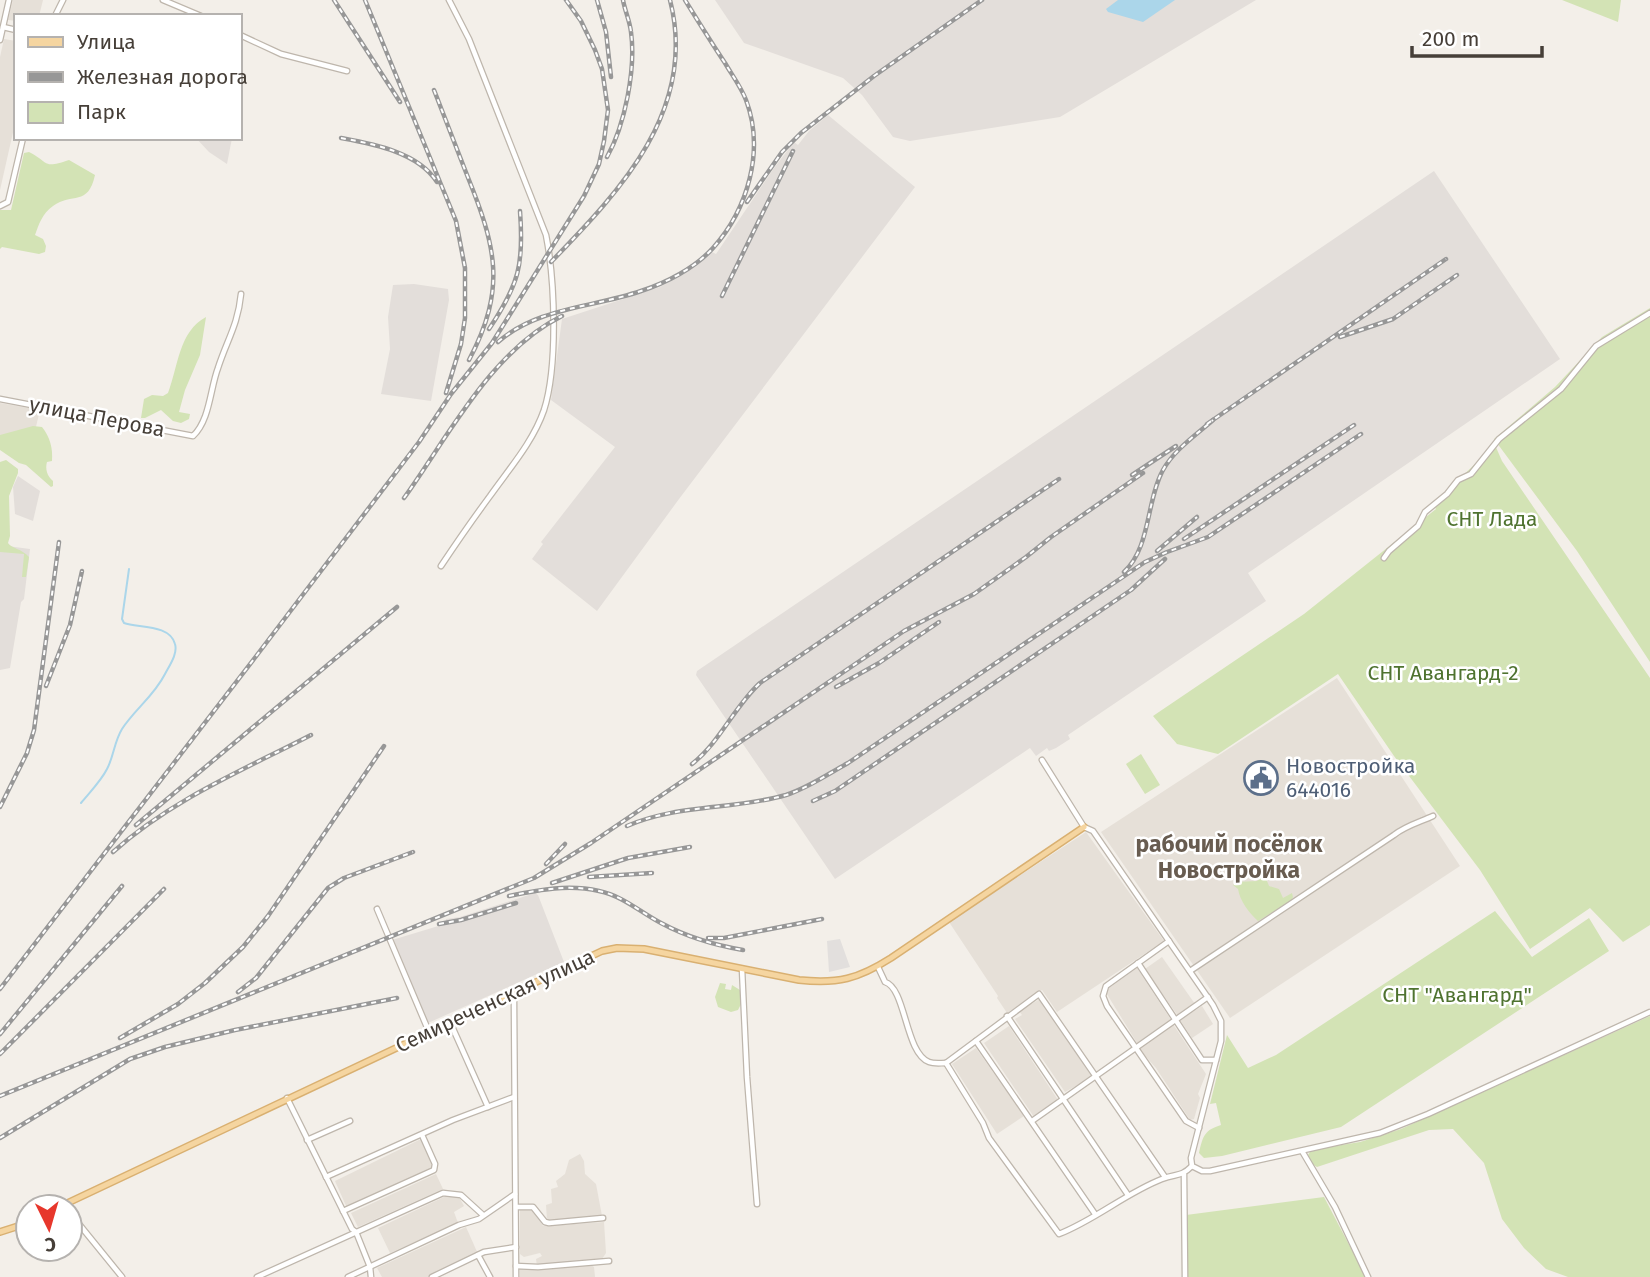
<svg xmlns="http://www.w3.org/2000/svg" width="1650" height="1277" font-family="'Fira Sans',sans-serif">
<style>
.residential{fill:#e6e0d8}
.industrial{fill:#e3deda}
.green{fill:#d3e3b5}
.parking{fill:#e2dfdd}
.water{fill:#abd6ea}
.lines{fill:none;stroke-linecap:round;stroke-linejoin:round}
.stream{stroke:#abd6ea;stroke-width:2}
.minor-casing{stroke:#beb6ac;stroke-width:7}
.major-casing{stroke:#d9b071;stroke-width:8}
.minor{stroke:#fff;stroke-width:4.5}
.major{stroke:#f5d5a0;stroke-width:5}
.rail-casing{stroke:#979797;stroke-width:4.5}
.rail{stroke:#fff;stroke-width:2;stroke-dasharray:5;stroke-linecap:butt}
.labels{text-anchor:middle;stroke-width:5;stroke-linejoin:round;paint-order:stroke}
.street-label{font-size:21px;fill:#463f38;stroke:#fff}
.park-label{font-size:21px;fill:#4f7330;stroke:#fff}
.service-label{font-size:21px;fill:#4e5e75;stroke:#fff;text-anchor:start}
.neighbourhood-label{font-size:23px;font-weight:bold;fill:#685c50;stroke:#fff}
</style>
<rect width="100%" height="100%" fill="#f3efe9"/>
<!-- residential -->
<g class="residential">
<path d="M13,0h30l-4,16h-23v5l-8,-1z"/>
<path d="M4,39l12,2v78l-16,71v-133z"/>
<path d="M0,403l40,7 -8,33 -32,-2z"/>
<path d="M1337,678l123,188 -230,152 -129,-186z"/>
<path d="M1086,832l78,109 -107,71 -15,-22 -35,23 -10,-15 1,-2 -49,-74z"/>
<path d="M1162,957l33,47 -17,12 -33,-47z"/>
<path d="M1137,968l34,52 -34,23 -32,-52z"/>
<path d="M1040,999l52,78 -27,15 -50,-73 7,-4 -3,-4z"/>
<path d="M1202,1006l11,18 -21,14 -12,-18z"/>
<path d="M1173,1024l33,50 -8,20 2,4 -6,21 -4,1 -34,-52 -17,-19z"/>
<path d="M1009,1026l49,74 -24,17 -50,-74z"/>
<path d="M976,1048l48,68 -27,18 -45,-70z"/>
<path d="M421,1139l12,29 -86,40 -12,-27z"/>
<path d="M580,1154l4,7 1,13 11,10 6,32 -55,4 -1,-15 6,-2 -1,-14 7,-2 -2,-6 9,-7 4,-14z"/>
<path d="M436,1174l7,15 -85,38 -7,-14z"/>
<path d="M446,1196l13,1 5,9 -10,6 4,11 -68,30 -12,-25z"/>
<path d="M520,1210h14l9,16 61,-4 2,31 -4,6 -65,7 -1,-7 6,-3 -2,-3 -16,4 -4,-3z"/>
<path d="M466,1227l12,27 -49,23h-47l-5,-9z"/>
<path d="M589,1264l5,3 1,10h-75v-8z"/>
</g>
<!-- industrial -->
<g class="industrial">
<path d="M715,0h541l-196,117 -150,24 -17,-4 -31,-42 -19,-17 -99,-35z"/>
<path d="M828,115l87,72 -236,312 -82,112 -65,-52 11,-15 -2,-2 74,-95 -64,-47 11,-81 98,-32 24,-13 28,-22 4,2 58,-86 20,-26 4,3 11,-14z"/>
<path d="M196,138h36l-5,26 -18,-12z"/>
<path d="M1434,171l126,188 -312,214 18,28 -198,134 2,4 -14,9 -7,3 -2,-3 -11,8 -6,-8 -195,131 -139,-204 1,-4z"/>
<path d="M414,284l34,5 1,11 -18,101 -50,-7 9,-45 -2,-32 5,-32z"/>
<path d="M18,476l22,15 -7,30 -18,-7 -2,-27z"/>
<path d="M0,545l30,4 -6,50 -3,3 -11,66 -10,2z"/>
<path d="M535,893l3,2 26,67 -136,61 -36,-83 53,-16 1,-5 14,-2z"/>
</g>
<!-- green -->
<g class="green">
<path d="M1562,0h59l-3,22z"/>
<path d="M29,152c21,11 14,17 40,8l26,15c-7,32 -23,17 -42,31 -11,8 -14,18 -18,29l8,4 3,7 -1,6 -6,2 -37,-7 -2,2v-39h11l13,-57z"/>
<path d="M1650,308v354l-73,-111 -83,-112 61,-52 47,-50z"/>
<path d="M206,317l-6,38 -15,35 -6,22 11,2 -1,5 -8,4 -8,-2 -12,-11 -16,8h-4l3,-19 8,-4 11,1 5,-3c10,-26 11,-62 38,-76z"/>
<path d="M33,426l9,1c8,10 11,21 10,34l-5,1c-2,7 0,14 6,19v5l-2,1 -25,-22 -7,-2 -19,-13v-15z"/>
<path d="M1495,445l7,16 148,217v247l-27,17 -33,-34 -60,41 -50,-79 -86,-114 -56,-82 -120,80 -41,-10 -24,-28 151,-102 132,-105 -3,-5z"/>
<path d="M6,460l12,9v4l-9,23 1,40 -2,7c3,5 14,6 21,14l-3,20h-4l2,-23 -24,-2v-90z"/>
<path d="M1141,754l19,31 -15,9 -19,-30z"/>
<path d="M1265,876l4,10 10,3 4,9 9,-5 1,4 -2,4 -33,20c-9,-8 -18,-20 -20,-32l-5,-4 3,-3 21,-1z"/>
<path d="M1495,911l37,46 57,-39 20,33 -268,176 -119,29 -18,2 -5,-5c4,-18 6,-23 22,-28l-5,-22 -6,1 17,-69 21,33 28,-13z"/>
<path d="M720,983l6,1 -1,5 6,1 1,-5 8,5 1,14 -3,6 -7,2 -13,-5 -3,-10z"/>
<path d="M1650,1016v261h-82l-22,-8 -22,-21 -22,-29 -18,-56 -31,-34 -24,1 -112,37 -5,-3 -4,-9 3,-5 49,-8 41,-13z"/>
<path d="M1324,1197l42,80h-178l-2,-62z"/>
</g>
<!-- parking -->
<path class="parking" d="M840,939l10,28 -21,5 -2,-31z"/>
<!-- water -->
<path class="water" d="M1118,0h57l-32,22 -35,-10 -2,-3z"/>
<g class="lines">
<!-- stream -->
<path class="stream" d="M81,803c9,-11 20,-22 26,-34 7,-13 7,-27 15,-40 13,-20 32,-33 43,-55 4,-8 13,-20 10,-30 -5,-20 -37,-16 -51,-21l-2,-4 7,-50"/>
<!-- minor casing -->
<g class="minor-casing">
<g id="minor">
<path d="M163,0l38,16"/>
<path d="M55,16l8,-16"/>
<path d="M3,27l13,3"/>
<path d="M240,35l41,19 66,17"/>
<path d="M0,40l9,-40"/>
<path d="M0,206l8,-4 15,-64"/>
<path d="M0,399l193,37c17,-16 17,-47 25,-68 9,-28 20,-43 23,-74"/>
<path d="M1384,558l5,-7 29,-25 7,-14 22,-18 11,-14 13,-6 28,-35 62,-50 35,-43 54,-33"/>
<path d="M441,566c16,-24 32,-47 49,-70 19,-27 43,-54 54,-86 14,-44 11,-129 2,-175l-77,-196 -20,-39"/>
<path d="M1042,760l42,67 9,4 120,174 8,16v20l-30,117 1,8 10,5h8l170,-38 48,-19 222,-102"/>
<path d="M377,909l52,123"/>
<path d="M1169,941l-63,45 -3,10 4,10 79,115 13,7"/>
<path d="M1138,963l64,97h14"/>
<path d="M878,967l7,15c21,6 20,71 44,80 5,2 11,1 17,1"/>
<path d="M742,969l5,108 10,127"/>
<path d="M1190,971l204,-136c11,-9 26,-13 39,-19"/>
<path d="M512,993l2,9 2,275"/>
<path d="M1007,1016l121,179"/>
<path d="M450,1022l38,85"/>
<path d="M976,1041l119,173"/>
<path d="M946,1063l37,60 6,15 70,96c36,-14 67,-41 103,-55 14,-6 18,-1 30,-13"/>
<path d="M946,1063l93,-69 126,183"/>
<path d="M287,1098l65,131 4,3 14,35 1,10"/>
<path d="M1032,1121l176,-124"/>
<path d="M307,1140l43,-19"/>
<path d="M1302,1151l33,56 33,70"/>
<path d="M1184,1174l1,103"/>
<path d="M326,1177l127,-57 61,-23"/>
<path d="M516,1207h17l12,15 4,1 54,-5"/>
<path d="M343,1211l91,-41 1,-6 -13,-29"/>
<path d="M70,1213l52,64"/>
<path d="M478,1255l12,22"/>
<path d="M516,1266l22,1 71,-6"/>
<path d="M257,1277l186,-84 18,2 22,20"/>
<path d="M348,1277l111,-52 20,-6 36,-25"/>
<path d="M432,1277l52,-25 32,-5"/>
</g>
</g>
<!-- major casing -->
<g class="major-casing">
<g id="major">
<path d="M59,1207l543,-256 15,-3 27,1 155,31c39,4 59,-1 92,-22l193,-131"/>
<path d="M0,1232l28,-9"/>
</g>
</g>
<!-- minor -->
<use href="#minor" class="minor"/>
<!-- major -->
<use href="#major" class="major"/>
<!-- rail casing -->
<g class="rail-casing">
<g id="rail">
<path d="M334,0l66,102"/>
<path d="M365,0l91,221 9,47v50l-4,26 -15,49"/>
<path d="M597,0l9,32 5,45"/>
<path d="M434,90c11,28 22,57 33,85 29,72 40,113 2,185"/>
<path d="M341,138c32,6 77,14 96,44"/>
<path d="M607,157c18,-32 29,-88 24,-125 -1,-10 -6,-21 -8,-32"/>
<path d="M747,202l35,-50 19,-19 73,-57 108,-76"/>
<path d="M551,262c70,-72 147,-153 119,-262"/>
<path d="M722,296l71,-145"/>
<path d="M489,329c30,-45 35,-64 31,-118"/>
<path d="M1340,337l53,-18 64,-44"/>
<path d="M498,342c40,-35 94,-34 143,-51 25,-8 54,-23 72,-43 35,-39 52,-98 33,-148 -5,-13 -14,-25 -21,-37 -14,-21 -27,-42 -40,-63"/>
<path d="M1207,424l239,-165"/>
<path d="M1132,475l44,-29"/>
<path d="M404,498c44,-61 88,-148 158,-182"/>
<path d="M1184,539l170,-114"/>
<path d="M1157,551l40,-34"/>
<path d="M1124,572c27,-25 22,-71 39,-102 11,-20 33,-35 50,-50"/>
<path d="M46,686l24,-61 12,-54"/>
<path d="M836,687l43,-24 60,-41"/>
<path d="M692,764c28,-22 42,-57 68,-81l299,-204"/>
<path d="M813,801l22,-10 296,-201 34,-31"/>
<path d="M0,807l27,-54 7,-23 25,-188"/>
<path d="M136,825l261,-218"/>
<path d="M627,826c50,-22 107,-16 159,-31 22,-7 42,-21 62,-32l297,-201 22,-10 41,-15 153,-103"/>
<path d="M113,852c58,-52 130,-82 198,-117"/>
<path d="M546,864l19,-20"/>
<path d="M589,877l63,-4"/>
<path d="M552,883l76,-25 62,-11"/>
<path d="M509,896c30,-6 59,-12 90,-5 24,5 41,21 62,32 26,14 53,22 82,27"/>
<path d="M439,924l22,-4 55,-17"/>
<path d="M708,938h16l98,-19"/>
<path d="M0,989l257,-334 162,-213 32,-48 41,-51 92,-147 15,-32 5,-23 4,-31 -6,-41 -7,-19 -14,-29 -15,-21"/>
<path d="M238,992l18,-14 72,-90 16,-10 69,-26"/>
<path d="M0,1034l122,-148"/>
<path d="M120,1038l58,-34 27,-21 38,-36 25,-31 116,-170"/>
<path d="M0,1054l164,-165"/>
<path d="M0,1096l534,-218 57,-35 313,-212 70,-37 52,-37 25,-20 92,-64"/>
<path d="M0,1138l130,-79 35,-12 70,-17 162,-32"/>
</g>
</g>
<!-- rail -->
<use href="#rail" class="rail"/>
</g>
<!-- icons -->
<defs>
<g id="civic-ring" transform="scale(1.75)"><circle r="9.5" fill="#fff" stroke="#5c6f8a" stroke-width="1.5"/><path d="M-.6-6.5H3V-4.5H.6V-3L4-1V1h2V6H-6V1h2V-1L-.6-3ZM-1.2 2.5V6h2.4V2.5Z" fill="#5c6f8a"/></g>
</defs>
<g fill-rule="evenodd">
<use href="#civic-ring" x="1261" y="778"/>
</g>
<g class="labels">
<!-- street labels -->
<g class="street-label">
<text transform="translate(97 417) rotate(11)" y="7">улица Перова</text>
<text transform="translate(495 1001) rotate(-25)" y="7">Семиреченская улица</text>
</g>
<!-- park labels -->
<g class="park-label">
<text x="1492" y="526">СНТ Лада</text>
<text x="1443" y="680">СНТ Авангард-2</text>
<text x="1457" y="1002">СНТ "Авангард"</text>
</g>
<!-- service labels -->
<g class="service-label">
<text x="1286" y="773">Новостройка<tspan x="1286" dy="24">644016</tspan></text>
</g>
<!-- neighbourhood labels -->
<g class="neighbourhood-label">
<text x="1229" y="852">рабочий посёлок<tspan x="1229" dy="26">Новостройка</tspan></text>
</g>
</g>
<!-- legend -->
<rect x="14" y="14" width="228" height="126" fill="#ffffff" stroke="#b5b2af" stroke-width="2"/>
<rect x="28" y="37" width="35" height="10" fill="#f5d5a0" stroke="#b5b2af" stroke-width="2"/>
<text x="77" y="49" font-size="21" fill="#463f38">Улица</text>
<rect x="28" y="72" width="35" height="10" fill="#979797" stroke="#b5b2af" stroke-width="2"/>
<text x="77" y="84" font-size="21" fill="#463f38">Железная дорога</text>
<rect x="28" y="102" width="35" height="21" fill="#d3e3b5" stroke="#b5b2af" stroke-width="2"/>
<text x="77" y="119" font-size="21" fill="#463f38">Парк</text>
<!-- north arrow -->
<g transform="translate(49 1228) rotate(175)"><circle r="33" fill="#ffffff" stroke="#b5b2af" stroke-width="2"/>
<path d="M0-5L12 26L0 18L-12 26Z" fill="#e7372c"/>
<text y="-10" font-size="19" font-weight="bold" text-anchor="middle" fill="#463f38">С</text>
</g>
<!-- scale -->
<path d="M1412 46v10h130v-10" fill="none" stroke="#463f38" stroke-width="3.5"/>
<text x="1422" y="46" font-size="21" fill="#463f38" stroke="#ffffff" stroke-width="5" paint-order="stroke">200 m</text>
</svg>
